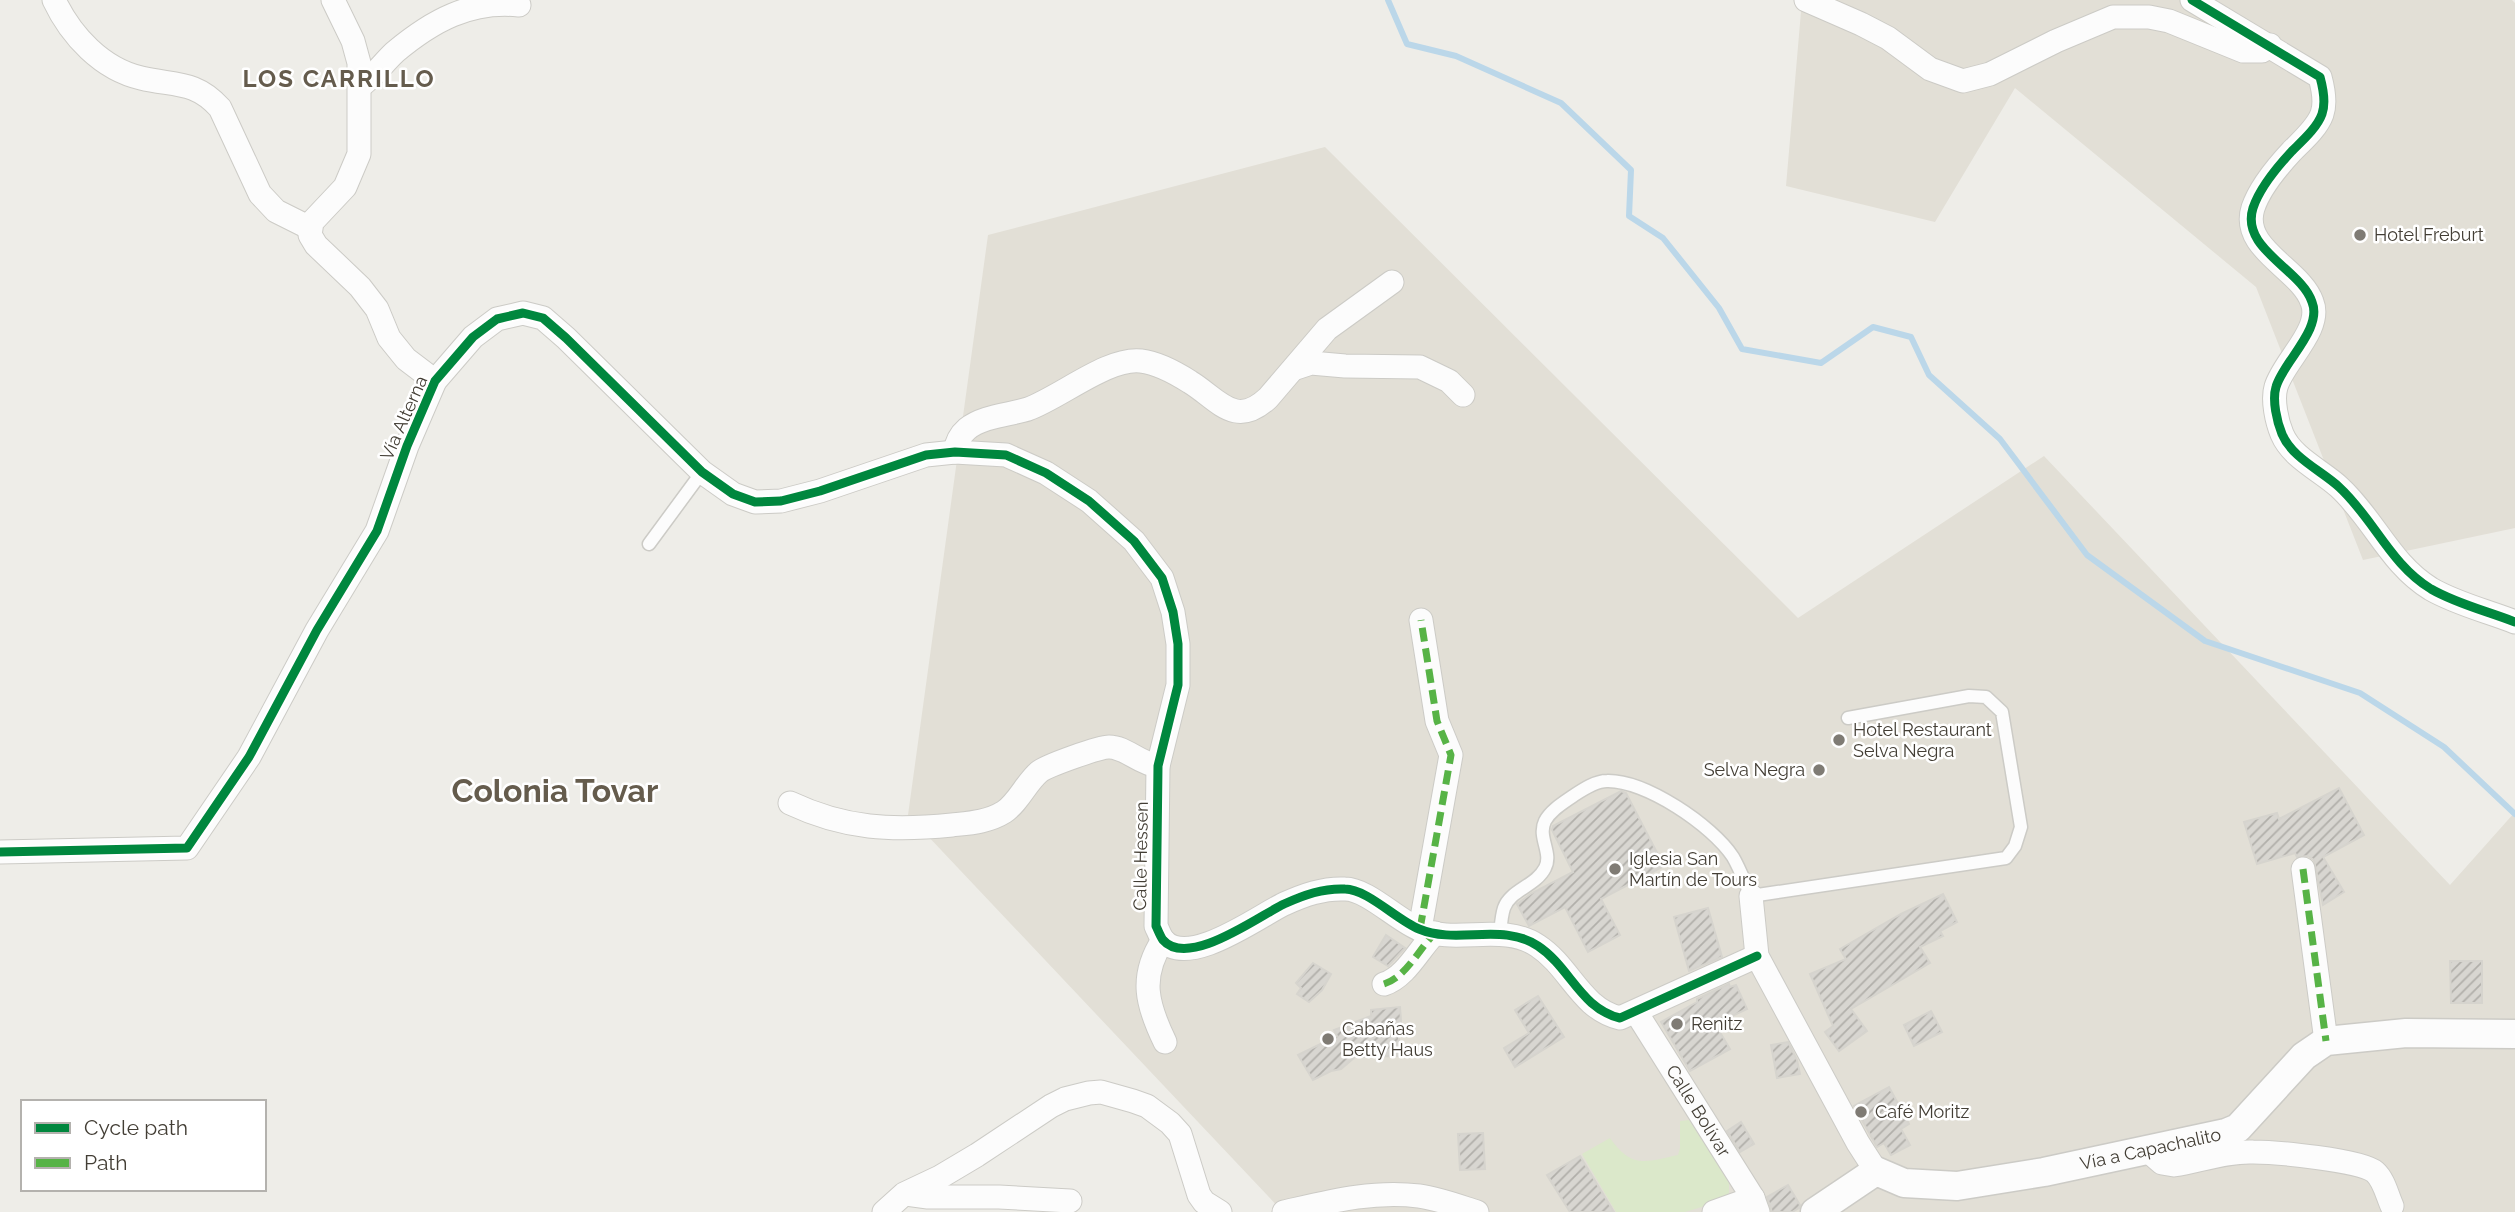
<svg xmlns="http://www.w3.org/2000/svg" width="2515" height="1212" font-family="Raleway,sans-serif">
<style>
.residential{fill:#e2dfd6}
.green{fill:#dbe8ca}
.lines{fill:none;stroke-linecap:round;stroke-linejoin:round}
.stream{stroke:#bbd7e9;stroke-width:6}
.building{fill:url(#building-hatch);stroke:#d6d4ce;stroke-width:2}
.service-casing{stroke:#cccbc6;stroke-width:15}
.minor-casing{stroke:#cccbc6;stroke-width:25}
.tertiary-casing{stroke:#cccbc6;stroke-width:31}
.service{stroke:#fcfcfc;stroke-width:12}
.minor{stroke:#fcfcfc;stroke-width:23}
.tertiary{stroke:#fcfcfc;stroke-width:28}
.quiet{stroke:#57b346;stroke-width:7;stroke-dasharray:14 7;stroke-linecap:butt}
.cycleway-casing{stroke:#fff;stroke-width:13}
.cycleway{stroke:#00873e;stroke-width:9}
.poi-dot{fill:#7f7b74;stroke:#fff;stroke-width:2.5}
.labels{text-anchor:middle;stroke-width:5;stroke-linejoin:round;paint-order:stroke}
.poi-label{font-size:18px;fill:#433e35;stroke:#fff;text-anchor:start}
.street-label{font-size:18px;fill:#433e35;stroke:#fff}
.district-label{font-size:24px;font-weight:bold;letter-spacing:2px;fill:#655c4d;stroke:#fff}
.town-label{font-size:32px;font-weight:bold;fill:#655c4d;stroke:#fff}
</style>
<defs>
<pattern id="building-hatch" width="6" height="6" patternUnits="userSpaceOnUse" patternTransform="scale(1.75)"><rect width="6" height="6" fill="#d8d6d1"/><path d="M-1 1l2-2M0 6l6-6M5 7l2-2" fill="none" stroke="#b1afaa"/></pattern>
</defs>
<rect width="100%" height="100%" fill="#eeede8"/>
<!-- residential -->
<g class="residential">
<path d="M1802,0h710l3,3v525l-152,32 -107,-273 -241,-199 -80,134 -149,-36z"/>
<path d="M1325,147l473,471 246,-162 406,429 65,-73v400h-1232l-375,-397 80,-580z"/>
</g>
<!-- green -->
<path class="green" d="M1689,1120l40,61v12l-4,7 -40,12h-69l-34,-58 28,-16c22,31 35,24 68,17l2,-7v-27z"/>
<g class="lines">
<!-- stream -->
<path class="stream" d="M1388,0l19,44 49,12 105,47 70,67 -2,46 34,22 56,70 23,41 79,14 52,-36 38,10 18,38 71,64 87,116 118,86 155,52 84,54 71,67"/>
</g>
<!-- building -->
<g class="building">
<path d="M2339,788l25,47 -41,22 21,35 -21,13 -9,-45 -6,-4 -11,1 -2,-4 -38,11 -13,-42 33,-9 2,6z"/>
<path d="M1621,791l5,2 38,73 -63,33 19,36 -32,17 -23,-45 -36,19 -12,-22 15,-11 41,-21 -21,-42 1,-4z"/>
<path d="M1943,894l14,28 -17,9 3,5 -23,11 10,16 -79,46 16,22 -28,20 -14,-19 8,-6 -23,-52 36,-15 -6,-10 61,-35z"/>
<path d="M1708,908l14,49 -33,14 -15,-54z"/>
<path d="M1386,935l19,13 -17,18 -15,-9z"/>
<path d="M2450,961h32v42h-31z"/>
<path d="M1313,963l18,11 -9,16 -13,12 -12,-8 4,-6 -5,-5z"/>
<path d="M1729,984l1,3 6,-2 11,24 -32,15 15,25 -40,22 -29,-49 36,-20v-3z"/>
<path d="M1538,996l26,41 -49,30 -11,-19 25,-15 -14,-23z"/>
<path d="M1400,1007l2,28 -3,1v20l-44,1 -14,12 -10,2 -18,9 -15,-25 39,-19 -3,-6 37,-14v-6z"/>
<path d="M1931,1011l11,21 -28,14 -10,-21z"/>
<path d="M1788,1042l9,18 3,14 -23,4 -6,-33z"/>
<path d="M1889,1087l20,37 -8,5 9,16 -19,10 -7,-12 -7,4 -23,-41z"/>
<path d="M1741,1122l13,22 -14,8 -13,-21z"/>
<path d="M1483,1133l2,36 -25,1 -2,-36z"/>
<path d="M1580,1156l34,56h-44l-23,-37z"/>
<path d="M1788,1185l12,20 -1,3 -7,4h-20l-5,-15z"/>
</g>
<g class="lines">
<!-- service casing -->
<g class="service-casing">
<g id="service">
<path d="M649,544l53,-72"/>
<path d="M1500,935c1,-8 1,-18 4,-27 6,-18 32,-22 41,-40 8,-15 -8,-31 0,-47 6,-11 18,-18 28,-25 9,-6 22,-15 34,-15 38,-1 105,44 126,76 7,12 12,26 18,39l255,-38 9,-12 6,-19 -19,-115 -16,-15 -17,-1 -121,22"/>
</g>
</g>
<!-- minor casing -->
<g class="minor-casing">
<g id="minor">
<path d="M54,0c17,36 48,69 87,78 33,8 54,2 79,30l40,86 16,17 34,17"/>
<path d="M333,0l20,41 6,22v91l-14,33 -33,35 -2,13 6,10 44,42 17,22 12,29 17,21 29,22"/>
<path d="M1806,0l55,24 27,14 42,31 33,12 27,-7 66,-33 57,-24h36l20,4 74,30h19l8,-6"/>
<path d="M2192,0l128,77c3,11 6,26 2,37 -5,14 -20,27 -30,37 -14,15 -32,36 -39,57 -13,41 48,61 59,94 11,27 -29,60 -36,85 -4,13 1,35 6,47 10,24 40,37 57,53 35,32 51,77 92,102 26,15 56,22 84,33"/>
<path d="M360,86c14,-9 23,-23 35,-34 37,-31 75,-52 124,-47"/>
<path d="M1296,368l15,-5 34,3 75,1 29,14 14,14"/>
<path d="M955,452c1,-8 5,-17 12,-23 16,-13 42,-14 61,-20 33,-12 80,-52 113,-48 16,2 35,12 49,21 28,17 45,47 78,16l59,-69 65,-47"/>
<path d="M790,803c55,26 102,28 162,22 18,-2 36,-3 52,-13 14,-9 22,-29 35,-40 7,-6 60,-25 70,-25 17,0 29,16 49,19"/>
<path d="M0,852l187,-4 62,-91 68,-127 60,-99 30,-85 28,-65 38,-44 24,-18 26,-6 20,5 23,20 136,134 31,22 22,8 26,-1 39,-10 106,-36 29,-3 51,3 40,18 43,28 45,40 28,37 11,34 5,32v41l-20,81 -2,160c2,4 4,10 7,14 25,29 96,-24 121,-36 20,-9 39,-16 61,-15 22,0 52,31 74,40 38,16 84,-7 119,17 32,21 43,63 82,72l137,-62"/>
<path d="M2303,869l23,172"/>
<path d="M1751,896l6,60 101,187 18,28"/>
<path d="M1420,929l31,-174 -14,-34 -16,-101"/>
<path d="M1163,940c-24,37 -16,65 2,102"/>
<path d="M1384,984c22,-7 35,-35 51,-51"/>
<path id="s1" d="M1636,1012l117,186 5,14"/>
<path d="M2147,1150l15,13 12,2c26,-4 53,-14 79,-13 22,0 108,8 122,20 9,8 12,23 17,34"/>
<path d="M906,1194l22,3h71l71,4"/>
<path d="M884,1212l20,-18 36,-17 37,-22 74,-49 14,-7 24,-6 12,-1 32,9 14,5 23,17 10,11 19,61 5,7 16,10"/>
<path d="M1284,1212c44,-10 89,-22 135,-16 20,3 39,10 58,16"/>
<path d="M1714,1212l39,-14"/>
</g>
</g>
<!-- tertiary casing -->
<g class="tertiary-casing">
<g id="tertiary">
<path id="s2" d="M1815,1212l61,-41 28,12 53,3 87,-14 182,-39 12,-5 66,-72 22,-15 80,-8 109,1"/>
</g>
</g>
<!-- service -->
<use href="#service" class="service"/>
<!-- minor -->
<use href="#minor" class="minor"/>
<!-- tertiary -->
<use href="#tertiary" class="tertiary"/>
<!-- quiet -->
<g class="quiet">
<path d="M2303,869l23,172"/>
<path d="M1420,929l31,-174 -14,-34 -16,-101"/>
<path d="M1384,984c22,-7 35,-35 51,-51"/>
</g>
<!-- cycleway casing -->
<g class="cycleway-casing">
<g id="cycleway">
<path d="M2192,0l128,77c3,11 6,26 2,37 -5,14 -20,27 -30,37 -14,15 -32,36 -39,57 -13,41 48,61 59,94 11,27 -29,60 -36,85 -4,13 1,35 6,47 10,24 40,37 57,53 35,32 51,77 92,102 26,15 56,22 84,33"/>
<path d="M0,852l187,-4 62,-91 68,-127 60,-99 30,-85 28,-65 38,-44 24,-18 26,-6 20,5 23,20 136,134 31,22 22,8 26,-1 39,-10 106,-36 29,-3 51,3 40,18 43,28 45,40 28,37 11,34 5,32v41l-20,81 -2,160c2,4 4,10 7,14 25,29 96,-24 121,-36 20,-9 39,-16 61,-15 22,0 52,31 74,40 38,16 84,-7 119,17 32,21 43,63 82,72l137,-62"/>
</g>
</g>
<!-- cycleway -->
<use href="#cycleway" class="cycleway"/>
</g>
<!-- markers -->
<g class="poi-dot">
<circle cx="2360" cy="235" r="7"/>
<circle cx="1839" cy="740" r="7"/>
<circle cx="1819" cy="770" r="7"/>
<circle cx="1615" cy="869" r="7"/>
<circle cx="1677" cy="1024" r="7"/>
<circle cx="1328" cy="1039" r="7"/>
<circle cx="1861" cy="1112" r="7"/>
</g>
<g class="labels">
<!-- poi labels -->
<g class="poi-label">
<text x="2374" y="241">Hotel Freburt</text>
<text x="1853" y="736">Hotel Restaurant<tspan x="1853" dy="21">Selva Negra</tspan></text>
<text x="1805" y="776" text-anchor="end">Selva Negra</text>
<text x="1629" y="865">Iglesia San<tspan x="1629" dy="21">Martín de Tours</tspan></text>
<text x="1691" y="1030">Renitz</text>
<text x="1342" y="1035">Cabañas<tspan x="1342" dy="21">Betty Haus</tspan></text>
<text x="1875" y="1118">Café Moritz</text>
</g>
<!-- street labels -->
<g class="street-label">
<text transform="translate(404 418) rotate(-66)" y="6">Vía Alterna</text>
<text transform="translate(1141 856) rotate(-89)" y="6">Calle Hessen</text>
<text dy="6" stroke="none"><textPath href="#s1" startOffset="117">Calle Bolívar</textPath></text>
<text dy="6" stroke="none"><textPath href="#s2" startOffset="354">Vía a Capachalito</textPath></text>
</g>
<!-- district labels -->
<g class="district-label">
<text x="339" y="87">LOS CARRILLO</text>
</g>
<!-- town labels -->
<g class="town-label">
<text x="555" y="802">Colonia Tovar</text>
</g>
</g>
<!-- legend -->
<rect x="21" y="1100" width="245" height="91" fill="#ffffff" stroke="#b4b2ae" stroke-width="2"/>
<rect x="35" y="1123" width="35" height="10" fill="#00873e" stroke="#b4b2ae" stroke-width="2"/>
<text x="84" y="1135" font-size="21" fill="#433e35">Cycle path</text>
<rect x="35" y="1158" width="35" height="10" fill="#57b346" stroke="#b4b2ae" stroke-width="2"/>
<text x="84" y="1170" font-size="21" fill="#433e35">Path</text>
</svg>
